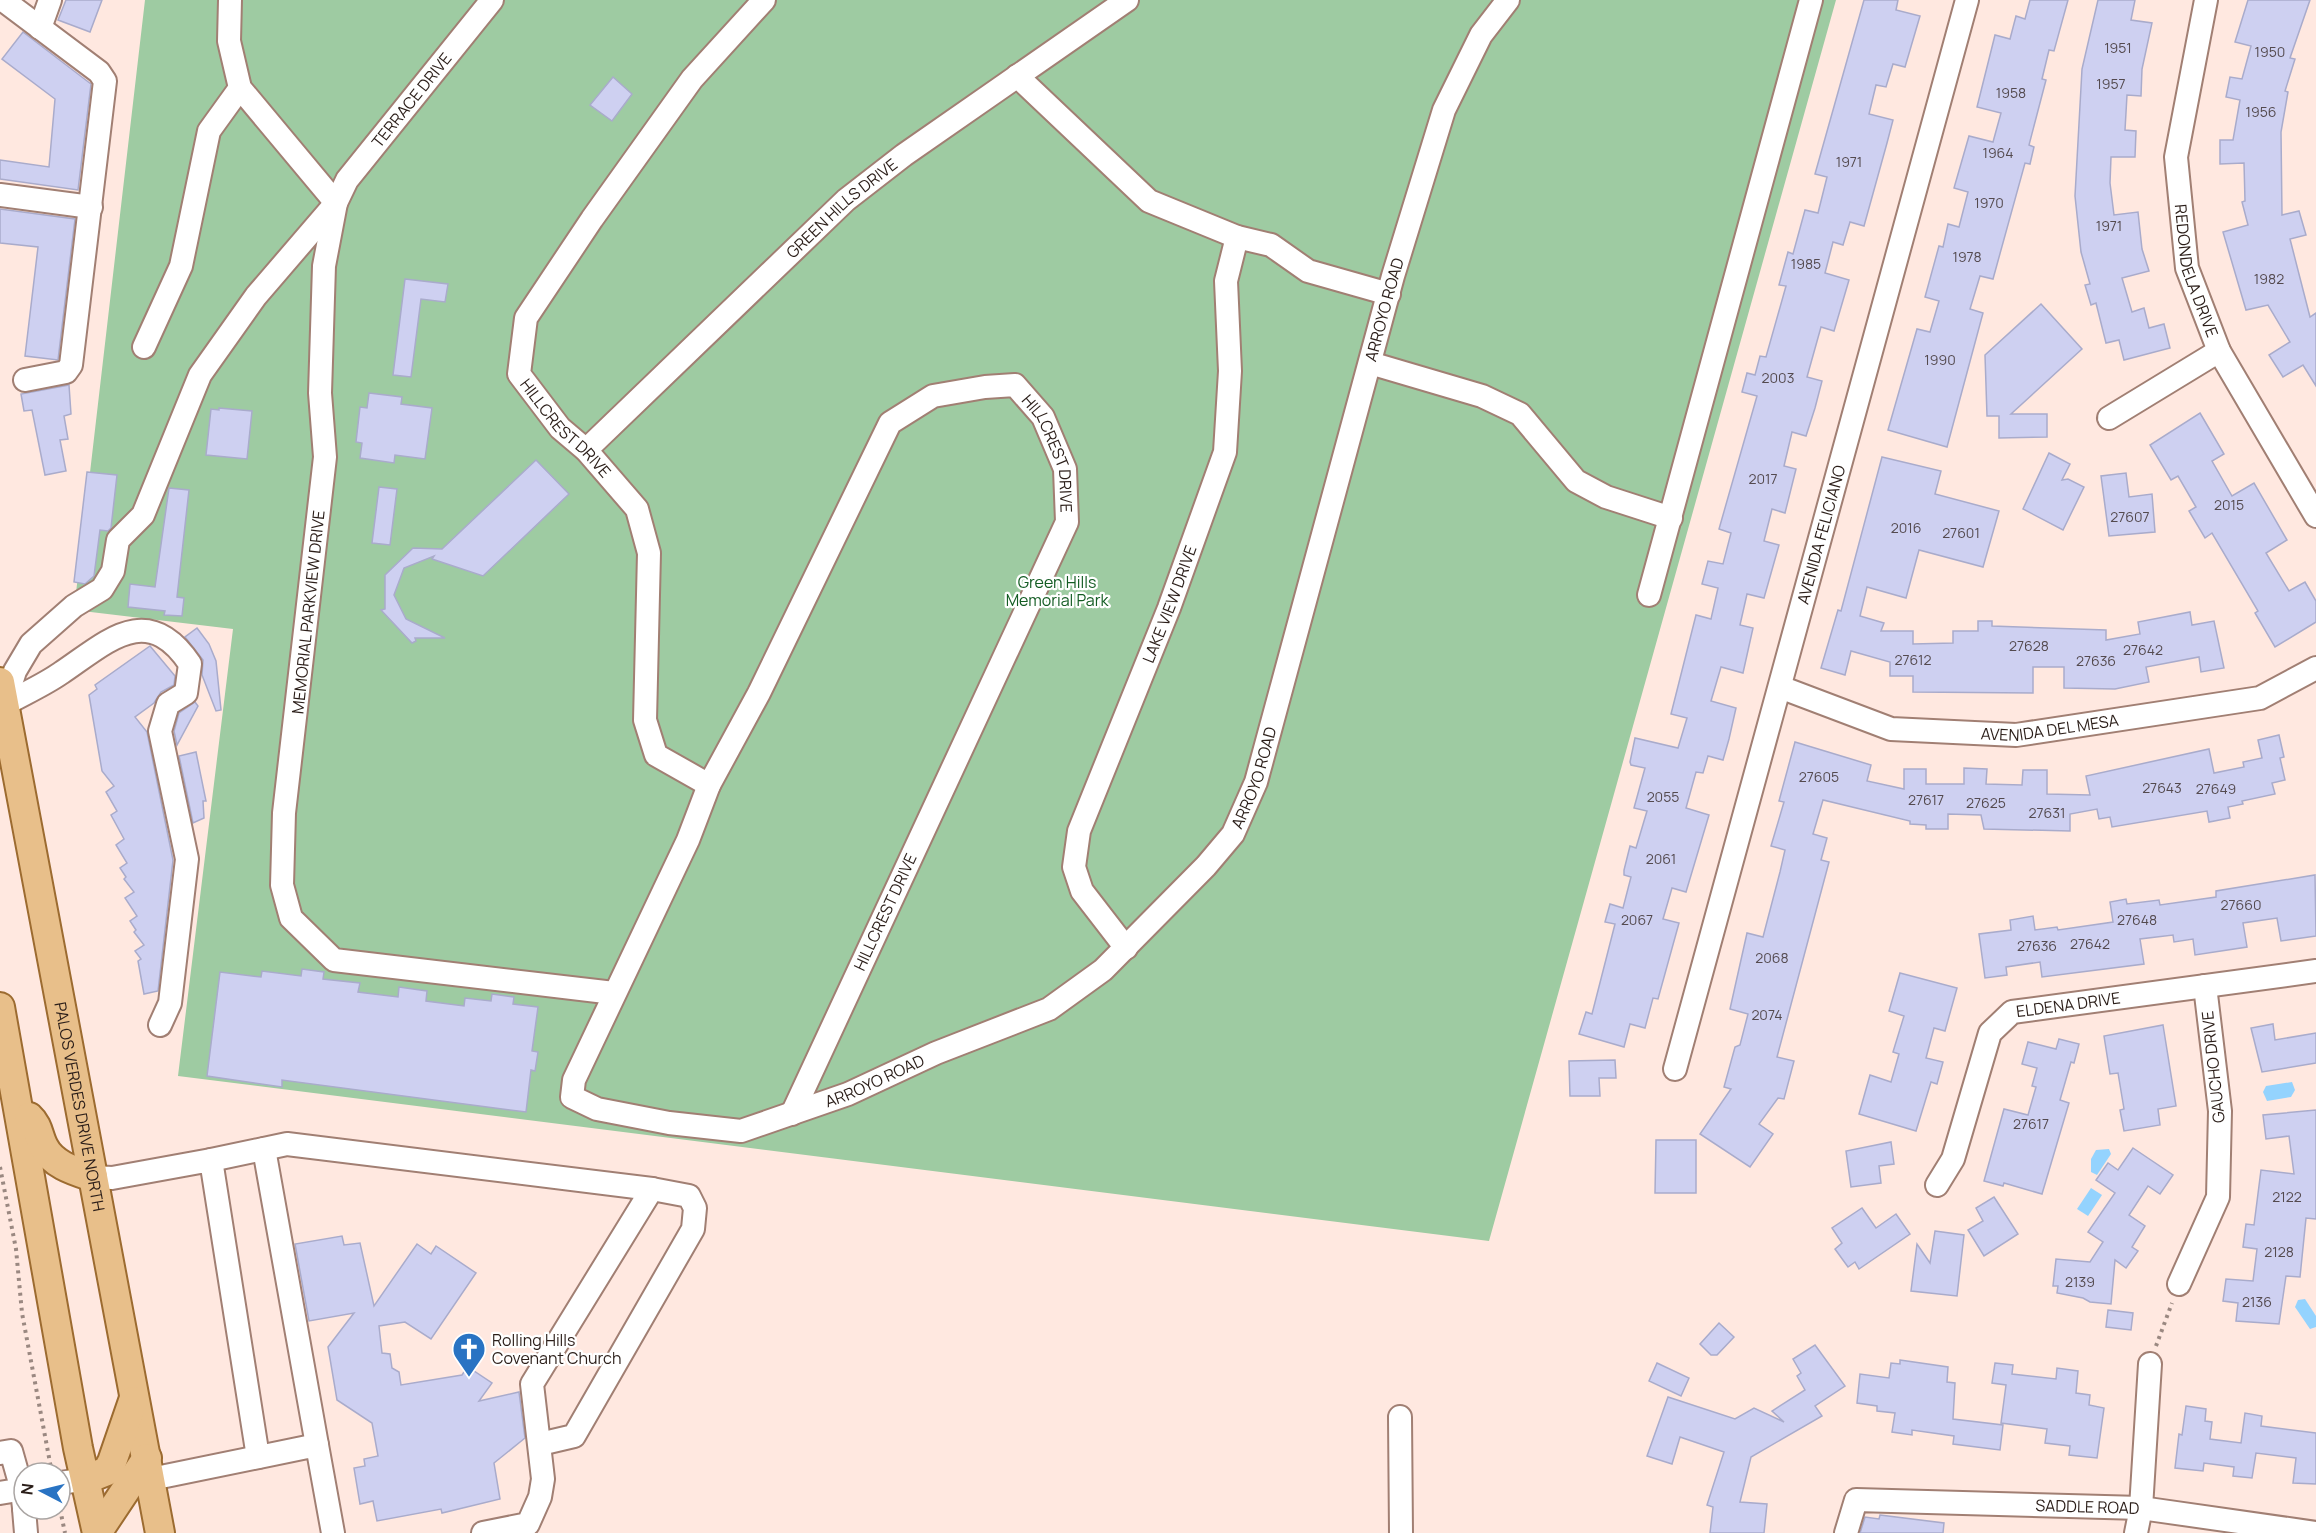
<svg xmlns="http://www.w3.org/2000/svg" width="2316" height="1533" font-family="Manrope,sans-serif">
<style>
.green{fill:#9ecba2}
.water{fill:#94d3fe}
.building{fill:#ced0f1;stroke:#a9abcb;stroke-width:1.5}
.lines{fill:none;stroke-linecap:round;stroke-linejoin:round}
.minor-casing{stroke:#a17f73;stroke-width:26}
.major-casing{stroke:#9c6b30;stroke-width:32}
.path{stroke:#9a8881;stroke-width:4;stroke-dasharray:3 4.5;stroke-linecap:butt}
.minor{stroke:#fff;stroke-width:22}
.major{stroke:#e8bf8a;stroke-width:28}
.labels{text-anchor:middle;stroke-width:4.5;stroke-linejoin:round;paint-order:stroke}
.number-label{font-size:14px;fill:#544a4f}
.street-label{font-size:16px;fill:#2b1e19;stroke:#fff}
.park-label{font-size:16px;fill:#145d24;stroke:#fff}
.poi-label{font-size:16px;fill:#2b1e19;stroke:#fff;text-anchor:start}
</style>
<rect width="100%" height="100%" fill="#ffe8e0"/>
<!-- green -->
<path class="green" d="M145,0h1691l-347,1241 -1311,-165 55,-447 -159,-19z"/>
<!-- water -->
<g class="water">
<path d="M2292,1082l3,8 -4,7 -24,4 -4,-9 3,-6z"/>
<path d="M2109,1149l2,5 -14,21 -6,-3v-13l5,-9z"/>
<path d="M2091,1188l11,7 -14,21 -11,-7z"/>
<path d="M2305,1299l11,17v11l-6,2 -15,-22 3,-7z"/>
</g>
<!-- building -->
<g class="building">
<path d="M66,0h36l-12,32 -32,-12z"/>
<path d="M1864,0h34l-2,10 24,6 -15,51 -12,-3 -7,23 -10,-2 -7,29 24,6 -6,23 -23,83 -14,-4 -7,23 -10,-3 -8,31 24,7 -15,51 -13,-4 -14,50 15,4 -7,27 -9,28 -14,-4 -8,34 12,3 -11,44 -13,-4 -8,32 15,4 -15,53 -17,-4 -7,31 13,3 -10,45 -22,-6 -10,34 25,7 -7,31 -6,21 -15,-4 -5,17 -7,-1 -10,36 23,7 -23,77 -14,-4 -9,31 16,4 -21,76 -5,-1 -8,30 -15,-4 -6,23 -45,-13 7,-22 6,2 23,-90 -10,-2 5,-18 13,4 8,-31 -7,-2v-5l6,-24 6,2 11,-37 -13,-3 11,-40 -14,-3 -1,-3 5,-24 43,10 9,-30 -16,-4 25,-99 15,4 7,-31 -16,-4 6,-23 15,3 8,-31 -12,-4 38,-133 -15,-4 5,-19 8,2 5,-19 6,1 20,-71 -7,-1 9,-33 5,2 12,-44 13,3 9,-36 -12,-3z"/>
<path d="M2030,0h38l-14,51 -5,-1 -7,29 4,1 -17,65 5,2 -4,17 -5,-1 -32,116 -13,-3 -10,33 13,4 -36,134 -59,-17 29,-101 13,3 9,-31 -14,-4 14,-51 4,1 5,-23 11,3 9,-35 -14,-4 15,-52 24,6 8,-29 -24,-6 18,-72 15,4 6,-23 9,3z"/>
<path d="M2098,0h37l-4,20 21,3 -10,46 -1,27 -14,-1 -2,35 11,1 -1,26h-24l-1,26 4,32 24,-3 4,37 7,22 -27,7 10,34 12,-4 5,20 15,-4 6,24 -46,12 -5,-20 -13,3 -10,-40 -5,2 -6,-20 5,-1 -9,-32 -6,-56 7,-127z"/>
<path d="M2248,0h62l-20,58 5,1 -10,32 3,1 -7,40 1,83 17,-4 7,24 -16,4 20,78 6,-4v73l-13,-21 -20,12 -14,-22 21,-13 -22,-37 -22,5 -23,-78 25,-7 -6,-23 3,-1 -1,-38 -24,1v-24h13l7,-40 -14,-3 4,-20 12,2 9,-33 -16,-4z"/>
<path d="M23,32l68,52 -13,106 -78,-11v-19l49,7 6,-68 -53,-40z"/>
<path d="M613,77l19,17 -20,27 -22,-16z"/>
<path d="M0,209l75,10 -17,141 -33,-4 13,-109 -38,-4z"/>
<path d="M405,279l43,5 -3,18 -24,-3 -10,78 -18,-2z"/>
<path d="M2041,304l41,45 -71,65h36v23l-48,1v-22h-12l-2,-61z"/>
<path d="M69,385l2,29 -7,2 4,23 -8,1 6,31 -21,4 -13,-65 -8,1 -3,-17z"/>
<path d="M369,393l33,4 -1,7 31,4 -7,51 -30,-4 -1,8 -34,-5 2,-15 -6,-1 4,-35 7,1z"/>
<path d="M219,408l33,3 -5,48 -41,-4 5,-46 8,1z"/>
<path d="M2200,413l24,41 -12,7 20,35 22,-13 33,57 -21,13 23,38 16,-9 11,19v21l-41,25 -20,-34 3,-2 -46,-78 -7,5 -16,-27 7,-4 -18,-31 -7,4 -21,-35z"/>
<path d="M2049,453l21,11 -8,16 6,-1 16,8 -21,43 -40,-21z"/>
<path d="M1882,457l59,14 -6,23 64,17 -16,56 -64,-17 -13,48 -39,-11 -7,29 24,7 -3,8h32v13l40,-1v-12h25v-10h14v5l114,4v10l34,-6 -2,-12 52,-10 2,13 22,-4 10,47 -23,4 -2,-15 -53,10 3,15 -34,7 -51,-1v-21h-31v26l-120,-1v-16h-23v-14l-39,-11 -6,24 -24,-7 17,-58 3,1z"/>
<path d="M536,460l33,34 -86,82 -51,-17 2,-3 -30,12 -10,27 12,24 39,19h-30l1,3 -4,2 -31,-33 4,-1v-34l28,-27 29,1z"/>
<path d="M87,472l30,3 -6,53 -3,3 -8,-1 -6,46 -9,8 -11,-2z"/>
<path d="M2126,473l3,24 23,-3 3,38 -46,4 -8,-60z"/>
<path d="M379,487l18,2 -7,56 -18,-2z"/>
<path d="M169,488l20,2 -12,107 7,1 -2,18 -18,-1 1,-4 -37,-4 2,-23 25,3z"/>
<path d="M197,628l12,16 7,17 5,49 -5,1 -14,-36 1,-15 -18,-23z"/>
<path d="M150,646l25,30 -1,9 -13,7 -7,11 -19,14 12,15 26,128 -15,131 -14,3 -6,-33 3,-2 -6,-8 9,-6 -10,-13 2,-2 -6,-9 7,-5 -12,-18 9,-6 -10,-13 2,-2 -6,-9 7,-5 -11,-18 8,-6 -13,-24 6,-4 -11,-19 8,-6 -12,-15 -13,-76 8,-6 -2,-4z"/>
<path d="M195,702l3,4 -21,39 -3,-14 5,-18z"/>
<path d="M2279,735l5,22 -4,1 5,22 -13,3 3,11 -33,7 1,3 -15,3 2,11 -21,4 -2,-11 -95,16 -2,-10 -11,2 -2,-10 -27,5v17l-86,-2 -3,-14 -33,-1v15h-22v-4l-16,-1v-3l-87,-21 -10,34 14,4 -6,22 8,2 -52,195 17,4 -10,38 -6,-1 -19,26 14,10 -23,33 -50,-33 31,-45 -7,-2 11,-40 5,-2 8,-31 -18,-5 17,-76 16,4 17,-65 5,-22 -14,-4 13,-44 -5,-1 16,-59 76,23 -4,16 37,8v-20h22v15h38v-16l23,1 -1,15 36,1 1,-15h24v24l43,1 -4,-19 123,-27 5,24 30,-6 -1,-5 19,-4 -4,-18z"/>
<path d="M196,752l10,49h-3l1,17 -11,5 -14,-67z"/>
<path d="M2315,875l1,61 -35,5 -4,-23 -34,5 4,24 -52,8 -2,-16 -19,3 -1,-7 -33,4 4,25 -102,13 -2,-15 -34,5 1,8 -22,3 -6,-44 32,-4 -1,-10 23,-4 2,14 22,-3 1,3 55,-8 -3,-20 16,-3 1,5 32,-4 1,5 56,-8v-6z"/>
<path d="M302,969l22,3 -1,7 37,4 -2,9 40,5 1,-10 28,4 -1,10 38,5 1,-8 26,3 1,-7 22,3 -1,7 25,3 -6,44 6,1 -3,19 -4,-1 -5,42 -244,-32v7l-75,-11 13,-104 41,5 1,-6 39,5z"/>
<path d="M1900,973l57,15 -12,43 -11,-3 -8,30 17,4 -6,22 -6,-2 -15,49 -57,-17 11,-39 21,7 8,-28 -6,-2 11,-36 -15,-5z"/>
<path d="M2273,1024l2,16 41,-7v30l-54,9 -11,-44z"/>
<path d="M2163,1025l13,81 -18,3 2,16 -36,6 -4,-21 4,-1 -6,-36 -8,1 -6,-38z"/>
<path d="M2059,1039l20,5 -5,19 -3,-1 -11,38 9,3 -27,91 -38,-11 -1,3 -19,-5 20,-72 24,6 8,-28 -4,-1 5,-18 -15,-4 6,-22 28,7z"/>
<path d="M1615,1060l1,18h-17l1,18h-30l-1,-35z"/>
<path d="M2316,1110v109l-10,-1 -6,59 -14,-1 -7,48 -43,-3 2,-18 -15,-2 3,-22 27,2 4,-32 -14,-2 3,-23 8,1 7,-55 33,4 -5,-38 -23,3 -3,-24z"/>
<path d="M1656,1140h40v53h-41z"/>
<path d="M1891,1142l3,22 -15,2 2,17 -30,4 -5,-36z"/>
<path d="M2133,1148l40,27 -13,19 -12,-8 -19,29 16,11 -13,21 6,4 -12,17 -11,-8 -4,44 -21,-2 -7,-4 -26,-5 1,-7h-5l3,-27 34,3 13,-20 -15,-10 27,-39 -19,-13 12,-17 10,7z"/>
<path d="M1994,1197l24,37 -34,22 -16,-26 15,-9 -7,-13z"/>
<path d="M1862,1208l14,20 20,-14 14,20 -51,35 -4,-7 -7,5 -13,-18 7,-6 -10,-15z"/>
<path d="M1935,1231l29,4 -7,61 -46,-5 6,-47 13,19z"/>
<path d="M342,1236l2,9 16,-2 14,63 43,-62 14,10 5,-8 40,27 -45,66 -26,-17 -26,4 3,27 8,1 2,14 7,4 2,13 61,-10 4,-6h5l21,14 -13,18 40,-9 6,46 -31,25 6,36 -58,14 -1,-4 -64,12 -4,-20 -13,3 -6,-36 11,-2 -1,-7 14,-3 -6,-33 -35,-23 -9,-53 26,-34 -45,8 -14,-77z"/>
<path d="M2108,1310l25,3 -2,17 -25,-3z"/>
<path d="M1719,1323l15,14 -17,18h-6l-11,-11z"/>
<path d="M1815,1345l30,41 -30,20 7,10 -71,41 -11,45 27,2 -3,29h-54l3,-26 -6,-2 17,-53 -44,-15 -8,27 -25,-8 21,-59 67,22 19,-11 30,14 -12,-11 33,-21 -8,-14 4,-3 -8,-14z"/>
<path d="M1900,1360l48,7 -1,15 8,1 -2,36 50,6 -3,25 -47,-6 1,-8 -42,-6v5l-20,-3 3,-19 -18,-2v-5l-20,-3 3,-29 29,4 2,-15 9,1z"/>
<path d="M1657,1363l32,15 -8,18 -32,-15z"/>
<path d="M1995,1363l18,2 -1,9 44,5 1,-11 21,3 -2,22 14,2 -1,10 15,3 -7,50 -28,-3 1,-9 -25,-3 2,-14 -46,-6 5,-38 -14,-2z"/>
<path d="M2186,1406l20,3 -1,12 7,1 -2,17 31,4 4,-30 17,3 -1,10 55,7v51l-23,-1 3,-25 -40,-5 -4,25 -19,-2 1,-9 -30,-4 -1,8 -28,-3 4,-34 3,1z"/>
<path d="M1880,1515l64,8 -1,10h-83l5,-16 14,2z"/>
</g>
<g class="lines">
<!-- minor casing -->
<g class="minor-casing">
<g id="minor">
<path d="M230,0l-1,41 11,47 96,115 -12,63 -4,127 5,64 -41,356 -2,72 9,33 43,42 280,33"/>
<path id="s1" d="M764,0l-72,79 -100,140 -66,99 -7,56 41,54 26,22 51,59 12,44 -4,167 11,35 53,30 50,-92 131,-270 43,-27 52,-9 30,-2 28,32 22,52 2,53 -275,592"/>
<path id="s2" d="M2206,0l-30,157 11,111 32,83 97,165"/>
<path d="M7,3l92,69 6,9 -34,284 -5,7 -41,8"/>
<path d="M40,28l10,-28"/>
<path d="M1017,76l132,125 88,36 34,8 37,26 81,23"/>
<path d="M0,195l91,12"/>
<path d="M144,347l37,-81 28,-135 31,-43"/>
<path d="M1370,363l112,33 38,18 56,67 30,16 65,21"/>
<path d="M2109,418l110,-67"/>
<path id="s3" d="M586,450l260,-250 58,-45 223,-155"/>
<path d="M1649,595l162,-595"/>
<path id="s4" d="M1780,687l111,42 125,6 244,-37 56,-30"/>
<path id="s5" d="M4,705l11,-34 16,-27 43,-38 28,-17 11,-18 5,-31 25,-25 57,-140 56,-79 80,-93 11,-23 145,-180"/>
<path d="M4,705c19,-11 40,-20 57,-32 45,-30 86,-73 129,-9l-4,29 -18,11 -8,27 27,128 -17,144 -10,22"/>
<path id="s6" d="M709,785l-21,55 -114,240 -2,17 25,12 72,14 72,8 107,-37 88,-41 113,-44 54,-39 103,-104 27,-32 23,-52 137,-506 51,-166 37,-75 27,-35"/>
<path id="s7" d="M1126,948l-44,-57 -8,-24 5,-36 90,-223 56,-156 5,-81 -4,-90 11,-44"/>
<path id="s8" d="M1675,1069l292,-1069"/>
<path d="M264,1149l53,296"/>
<path d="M211,1160l76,-16 365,45 -120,195 11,95 -3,18 -12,27 -45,9"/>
<path d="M93,1177l19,1 99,-18 47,297"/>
<path id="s9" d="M1937,1185l16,-26 37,-126 22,-21 304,-41"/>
<path d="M2179,1284l39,-87 2,-86 -15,-125"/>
<path d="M1400,1417l1,116"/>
<path d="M540,1444l34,-8 119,-207 2,-21 -6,-12 -37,-7"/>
<path d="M0,1453l11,-2 11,39 2,18"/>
<path d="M151,1479l166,-34 16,88"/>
<path d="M60,1483l27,-4"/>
<path d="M0,1493l24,-4"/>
<path d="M24,1509l2,24"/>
<path id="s10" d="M1846,1533l10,-33 285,8 175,25"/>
<path d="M2136,1533l5,-25 9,-144"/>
</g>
</g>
<!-- major casing -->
<g class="major-casing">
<g id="major">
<path id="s11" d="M0,682l160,851"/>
<path d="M0,1007l78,441 19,85"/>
<path d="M29,1117c10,9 9,19 15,30 9,18 31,24 49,30"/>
<path d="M87,1479l20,-8 5,-9 21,-61"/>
<path d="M97,1533l50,-75"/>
</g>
</g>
<!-- path -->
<g class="path">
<path d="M0,1167l16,82 6,64 29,155"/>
<path d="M2156,1346l16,-43"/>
<path d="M60,1509l5,24"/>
</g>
<!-- minor -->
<use href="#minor" class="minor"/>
<!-- major -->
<use href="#major" class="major"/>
</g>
<!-- icons -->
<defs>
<g id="church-pin" transform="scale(1.725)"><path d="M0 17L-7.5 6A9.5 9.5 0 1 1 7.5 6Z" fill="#2973c3" stroke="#fff"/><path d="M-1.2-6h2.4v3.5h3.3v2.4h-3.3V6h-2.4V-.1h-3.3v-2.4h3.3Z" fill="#fff"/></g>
</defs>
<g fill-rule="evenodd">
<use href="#church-pin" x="469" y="1349"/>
</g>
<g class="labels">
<!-- number labels -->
<g class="number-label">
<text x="2118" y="53">1951</text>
<text x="2270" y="57">1950</text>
<text x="2111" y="89">1957</text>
<text x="2011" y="98">1958</text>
<text x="2261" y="117">1956</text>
<text x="1998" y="158">1964</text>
<text x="1849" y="167">1971</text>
<text x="1989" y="208">1970</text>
<text x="2109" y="231">1971</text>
<text x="1967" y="262">1978</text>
<text x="1806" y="269">1985</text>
<text x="2269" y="284">1982</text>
<text x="1940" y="365">1990</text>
<text x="1778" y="383">2003</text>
<text x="1763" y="484">2017</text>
<text x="2229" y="510">2015</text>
<text x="2130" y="522">27607</text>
<text x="1906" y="533">2016</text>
<text x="1961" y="538">27601</text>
<text x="2029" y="651">27628</text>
<text x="2143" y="655">27642</text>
<text x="1913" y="665">27612</text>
<text x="2096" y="666">27636</text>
<text x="1819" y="782">27605</text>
<text x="2162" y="793">27643</text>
<text x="2216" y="794">27649</text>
<text x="1663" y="802">2055</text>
<text x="1926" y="805">27617</text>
<text x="1986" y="808">27625</text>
<text x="2047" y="818">27631</text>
<text x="1661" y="864">2061</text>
<text x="2241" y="910">27660</text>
<text x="1637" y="925">2067</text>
<text x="2137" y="925">27648</text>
<text x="2090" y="949">27642</text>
<text x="2037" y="951">27636</text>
<text x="1772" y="963">2068</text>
<text x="1767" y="1020">2074</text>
<text x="2031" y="1129">27617</text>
<text x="2287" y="1202">2122</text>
<text x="2279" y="1257">2128</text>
<text x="2080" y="1287">2139</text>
<text x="2257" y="1307">2136</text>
</g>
<!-- street labels -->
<g class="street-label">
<text dy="6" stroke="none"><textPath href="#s5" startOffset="744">TERRACE DRIVE</textPath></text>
<text dy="6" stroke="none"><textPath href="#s3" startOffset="352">GREEN HILLS DRIVE</textPath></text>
<text dy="6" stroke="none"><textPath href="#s2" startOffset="276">REDONDELA DRIVE</textPath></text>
<text dy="6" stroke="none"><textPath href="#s6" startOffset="1648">ARROYO ROAD</textPath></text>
<text dy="6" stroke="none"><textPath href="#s1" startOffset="526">HILLCREST DRIVE</textPath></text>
<text dy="6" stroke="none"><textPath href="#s1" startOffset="1562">HILLCREST DRIVE</textPath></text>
<text dy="6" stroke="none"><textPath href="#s8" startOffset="554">AVENIDA FELICIANO</textPath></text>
<text dy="6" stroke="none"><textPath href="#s7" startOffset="378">LAKE VIEW DRIVE</textPath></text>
<text transform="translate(308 612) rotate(-84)" y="6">MEMORIAL PARKVIEW DRIVE</text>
<text dy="6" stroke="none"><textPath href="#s4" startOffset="278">AVENIDA DEL MESA</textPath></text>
<text dy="6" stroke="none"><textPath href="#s6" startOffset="1162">ARROYO ROAD</textPath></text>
<text transform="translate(885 912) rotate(-65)" y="6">HILLCREST DRIVE</text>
<text dy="6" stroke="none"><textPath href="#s9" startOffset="249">ELDENA DRIVE</textPath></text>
<text transform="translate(2213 1067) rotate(-96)" y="6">GAUCHO DRIVE</text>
<text dy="6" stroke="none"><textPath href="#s6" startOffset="658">ARROYO ROAD</textPath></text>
<text dy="6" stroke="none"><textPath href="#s11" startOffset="432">PALOS VERDES DRIVE NORTH</textPath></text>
<text dy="6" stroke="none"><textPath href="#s10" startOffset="266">SADDLE ROAD</textPath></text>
</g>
<!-- park labels -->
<g class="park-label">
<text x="1057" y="588">Green Hills<tspan x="1057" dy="18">Memorial Park</tspan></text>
</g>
<!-- poi labels -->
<g class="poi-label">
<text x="492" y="1346">Rolling Hills<tspan x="492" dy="18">Covenant Church</tspan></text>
</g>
</g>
<!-- north arrow -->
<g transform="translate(42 1491) rotate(277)"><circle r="28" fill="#ffffff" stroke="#aaa5a3" stroke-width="1.5"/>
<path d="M0-4.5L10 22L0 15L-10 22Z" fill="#2973c3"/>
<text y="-9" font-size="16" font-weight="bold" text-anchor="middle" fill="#2b1e19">N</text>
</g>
</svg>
